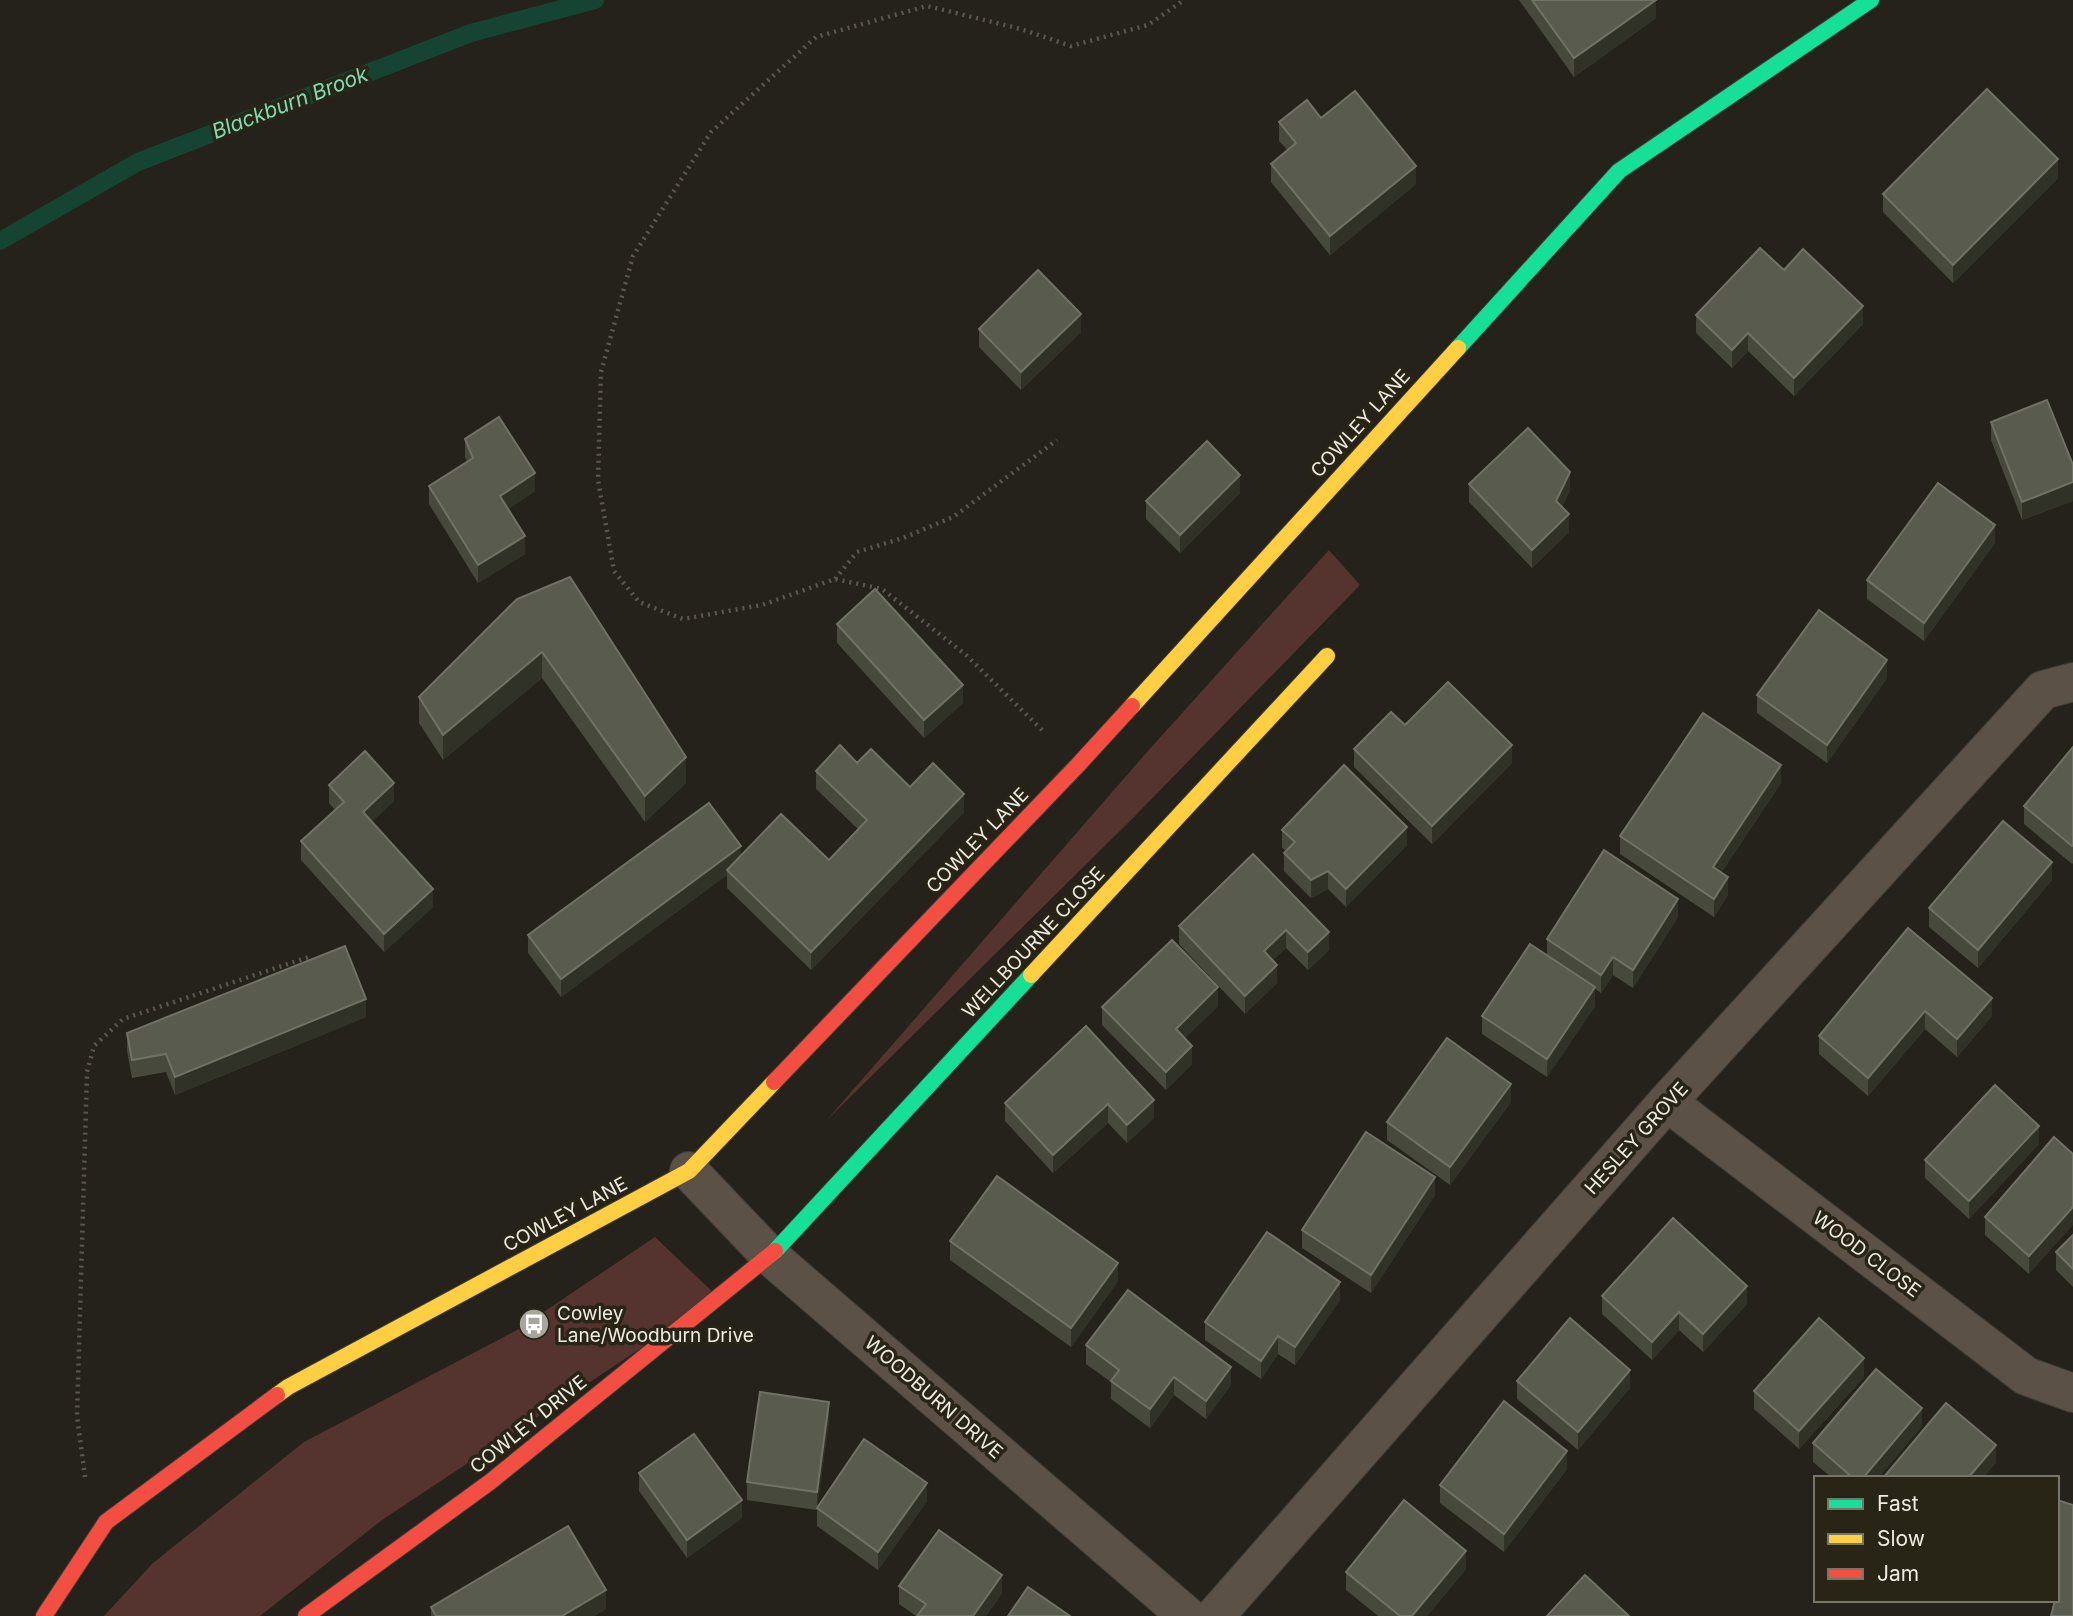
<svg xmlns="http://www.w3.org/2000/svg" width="2073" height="1616" font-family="Inter,sans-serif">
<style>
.green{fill:#55342f}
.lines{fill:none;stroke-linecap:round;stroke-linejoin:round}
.stream{stroke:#164432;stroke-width:18}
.street-casing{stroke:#3f3d37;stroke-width:40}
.fast-casing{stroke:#3f3d37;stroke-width:18}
.slow-casing{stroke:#3f3d37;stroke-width:18}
.jam-casing{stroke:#3f3d37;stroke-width:18}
.path{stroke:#5d574f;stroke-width:4.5;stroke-dasharray:2 5;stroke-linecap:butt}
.street{stroke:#5c5147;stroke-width:38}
.fast{stroke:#16e098;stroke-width:16}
.slow{stroke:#ffcf43;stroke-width:16}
.jam{stroke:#f24e42;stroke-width:16}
.wall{fill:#47493c}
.shaded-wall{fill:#313227}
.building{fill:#595b4e;stroke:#707265;stroke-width:2}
.labels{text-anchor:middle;stroke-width:7;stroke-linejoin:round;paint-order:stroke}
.street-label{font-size:19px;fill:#eeece2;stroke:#282416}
.poi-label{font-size:19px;fill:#eeece2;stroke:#282416;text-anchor:start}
.water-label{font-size:21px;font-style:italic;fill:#7ddcb3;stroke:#282416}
</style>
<rect width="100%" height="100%" fill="#24221a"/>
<!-- green -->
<g class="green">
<path d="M1329,550l31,35 -226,232 -308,304 321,-369z"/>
<path d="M655,1237l63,60 -336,223 -122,96h-156l49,-53 151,-121 213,-112z"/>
</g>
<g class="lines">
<!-- stream -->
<path class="stream" d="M0,241l138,-79 333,-129 124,-33"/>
<!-- street casing -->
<g class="street-casing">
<g id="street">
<path d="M1667,1102l359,274 47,17"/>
<path d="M689,1171l81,85 417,360"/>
<path d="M1215,1616l452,-514 376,-412 30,-8"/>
</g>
</g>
<!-- fast casing -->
<g class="fast-casing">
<g id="fast">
<path d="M1458,348l161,-177 252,-171"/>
<path d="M775,1251l256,-276"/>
</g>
</g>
<!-- slow casing -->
<g class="slow-casing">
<g id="slow">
<path d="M1132,706l326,-358"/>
<path d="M1031,975l296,-319"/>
<path d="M277,1395l11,-8 401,-216 85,-89"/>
</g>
</g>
<!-- jam casing -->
<g class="jam-casing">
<g id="jam">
<path d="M774,1082l304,-317 54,-59"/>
<path d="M44,1616l62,-94 171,-127"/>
<path d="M306,1616l184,-134 285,-231"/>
</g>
</g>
<!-- path -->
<g class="path">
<path d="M835,579l22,-27 46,-14 50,-21 104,-77"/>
<path d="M1042,730l-76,-75 -84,-66 -47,-10 -73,26 -79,14 -44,-17 -25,-31 -16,-91 3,-108 32,-116 78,-124 105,-95 111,-31 94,23 50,17 77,-21 36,-25"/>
<path d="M85,1477l-8,-61 10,-344 7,-26 29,-27 189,-63"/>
</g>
<!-- street -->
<use href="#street" class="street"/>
<!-- fast -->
<use href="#fast" class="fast"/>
<!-- slow -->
<use href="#slow" class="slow"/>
<!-- jam -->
<use href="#jam" class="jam"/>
</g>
<!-- wall -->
<g class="wall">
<path d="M1519,0h137v18l-82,59z"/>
<path d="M1321,118l95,66 -86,71 -59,-73v-18l16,-14 -8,-9v-19z"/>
<path d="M2058,178l-105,105 -70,-71v-18z"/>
<path d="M1784,270l79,54 -69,72 -46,-45 -16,17 -36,-35v-18z"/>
<path d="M979,329l102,3 -60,58 -42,-43z"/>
<path d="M1991,422l82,43v36l-51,19 -31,-80z"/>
<path d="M465,439l70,52 -27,18 17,45 -47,29 -49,-79v-18l38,-24 -2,-5z"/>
<path d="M1469,484l101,6 -8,17 7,25 -37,36 -63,-66z"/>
<path d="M1240,493l-60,60 -34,-34v-18z"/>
<path d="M1995,543l-71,98 -57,-42v-19z"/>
<path d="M517,599l169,184 -41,39 -103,-144 -99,82 -24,-37v-26z"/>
<path d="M837,624l126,79 -39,35 -87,-95z"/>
<path d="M1887,678l-60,85 -70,-50v-18z"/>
<path d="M1405,725l107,38 -80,81 -78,-77v-18z"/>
<path d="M2073,747v116l-1,1 -48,-40v-18z"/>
<path d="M857,763l107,49 -153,158 -84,-82v-13l-166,122 -33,-44v-18l213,-79 88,4 29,-31 -42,-40v-18z"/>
<path d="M1781,783l-60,90 7,22 -14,22 -94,-63v-18z"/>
<path d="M329,785l65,16 -23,21 62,85 -49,45 -83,-92v-19l34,-31 -6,-7z"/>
<path d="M1282,830l125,15 -61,62 -18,-18 -17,9 -27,-27v-18l2,-2 -4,-3z"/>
<path d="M1253,854l76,96 -21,20 -22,-22 -13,12 4,23 -32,31 -66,-70v-18z"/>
<path d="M2052,880l-74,88 -49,-41v-19z"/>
<path d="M1678,917l-45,71 -20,-13 -12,18 -6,-4v17l-48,71 -65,-43v-18l65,-61v-16z"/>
<path d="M1908,928l84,88 -35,41 -32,-28 -57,67 -49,-42v-18z"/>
<path d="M1218,1006l-33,32 7,26 -26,26 -64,-65v-18z"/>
<path d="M366,1017l-191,78 -9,-23 -34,6 -5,-27v-18z"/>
<path d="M1154,1100v18l-27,25 -19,-20 -55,50 -48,-52v-18z"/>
<path d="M1511,1102l-61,83 -63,-45v-18z"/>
<path d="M2039,1144l-70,75 -44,-41v-18z"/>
<path d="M2073,1154l-44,120 -44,-39v-18z"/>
<path d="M1435,1195l-64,98 -69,-45v-18z"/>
<path d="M2073,1235v52l-17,-17v-18z"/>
<path d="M950,1241l168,40 -47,66 -121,-87z"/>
<path d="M1602,1296l145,8 -44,48 -24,-22 -27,30 -50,-46z"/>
<path d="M1340,1300l-45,65 -17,-11 -17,25 -56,-39v-18z"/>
<path d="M1086,1345l145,40 -25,34 -32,-24 -24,33 -39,-29v-17l-25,-18z"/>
<path d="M1864,1377l-65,72 -45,-40v-18z"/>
<path d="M1517,1381l113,7 -52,62 -61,-51z"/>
<path d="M829,1420l-12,87 110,-6 -49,69 -61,-44v-16l-70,-10v-18z"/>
<path d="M1922,1426l-44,52h-46l-19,-16v-19z"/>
<path d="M1567,1469l-63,83 -64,-49v-18z"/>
<path d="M639,1473l103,45 -55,40 -48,-67z"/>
<path d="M2057,1500l16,116 -19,-13 -10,-3h13z"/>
<path d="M1466,1569l-39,47h-49l-32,-26v-18z"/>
<path d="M899,1586l103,7 -16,23h-70l-17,-12z"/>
<path d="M431,1607l175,2 -12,7h-163z"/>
</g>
<!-- shaded-wall -->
<g class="shaded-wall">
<path d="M1656,0v18l-82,59v-19z"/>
<path d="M2058,159v19l-105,105v-18z"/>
<path d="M1416,166v18l-86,71v-19z"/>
<path d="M1863,306v18l-69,72v-18z"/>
<path d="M1081,314v18l-60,58v-18z"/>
<path d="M1748,333v18l-16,17v-18z"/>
<path d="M1570,472v18l-14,29v-18z"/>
<path d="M535,473v18l-35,23v-18z"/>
<path d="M1240,475v18l-60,60v-18z"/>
<path d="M2073,482v19l-51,19v-18z"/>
<path d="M1569,514v18l-37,36v-18z"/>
<path d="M1995,525v18l-71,98v-18z"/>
<path d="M525,536v18l-47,29v-18z"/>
<path d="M542,652v26l-99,82v-25z"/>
<path d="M1887,660v18l-60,85v-18z"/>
<path d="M963,685v18l-39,35v-18z"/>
<path d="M1512,745v18l-80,81v-18z"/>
<path d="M686,757v26l-41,39v-26z"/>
<path d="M1781,765v18l-68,102v-18z"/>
<path d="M394,783v18l-31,29v-18z"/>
<path d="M964,794v18l-153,158v-18z"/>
<path d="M1407,827v18l-61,62v-18z"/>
<path d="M741,846v18l-14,6v5l-166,122v-18z"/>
<path d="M2052,862v18l-74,88v-18z"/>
<path d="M1328,871v18l-17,9v-18z"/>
<path d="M1728,877v18l-14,22v-18z"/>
<path d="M433,889v18l-49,45v-18z"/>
<path d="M1678,899v18l-45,71v-18z"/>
<path d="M1286,930v18l-22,21v-18z"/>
<path d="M1329,932v18l-21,20v-18z"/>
<path d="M1613,957v18l-12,18v-18z"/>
<path d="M1277,965v18l-32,31v-18z"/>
<path d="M1218,987v19l-42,41v-18z"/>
<path d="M1595,987v19l-48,71v-18z"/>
<path d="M1992,998v18l-35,41v-18z"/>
<path d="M366,999v18l-191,78v-18z"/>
<path d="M1925,1011v18l-57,67v-18z"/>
<path d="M1192,1046v18l-26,26v-18z"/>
<path d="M1511,1084v18l-61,83v-18z"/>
<path d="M1154,1100v18l-27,25v-18z"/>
<path d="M1108,1104v19l-55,50v-18z"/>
<path d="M2039,1126v18l-70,75v-18z"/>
<path d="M1435,1177v18l-64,98v-18z"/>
<path d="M2073,1207v18l-44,49v-18z"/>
<path d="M1118,1263v18l-47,66v-19z"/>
<path d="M1340,1282v18l-45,65v-18z"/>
<path d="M1747,1286v18l-44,48v-18z"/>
<path d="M1679,1312v18l-27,30v-18z"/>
<path d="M1278,1336v18l-17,25v-18z"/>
<path d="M1864,1358v19l-65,72v-18z"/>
<path d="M1231,1367v18l-25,34v-18z"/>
<path d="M1630,1370v18l-52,62v-18z"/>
<path d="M1174,1377v18l-24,33v-19z"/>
<path d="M829,1402v18l-12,90v-18z"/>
<path d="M1922,1408v18l-44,52h-15z"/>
<path d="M1996,1445v18l-13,15h-15z"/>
<path d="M1567,1451v18l-63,83v-18z"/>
<path d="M927,1483v18l-49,69v-18z"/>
<path d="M742,1500v18l-55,40v-18z"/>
<path d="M1466,1551v18l-39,47h-15z"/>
<path d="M1002,1575v18l-16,23h-13z"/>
<path d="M606,1590v19l-12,7h-32z"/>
</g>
<!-- building -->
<g class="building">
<path d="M1532,0h124l-82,58z"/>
<path d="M1987,89l71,70 -105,106 -70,-71z"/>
<path d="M1355,91l61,75 -86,70 -59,-72 25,-21 -17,-21 28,-22 14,18z"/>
<path d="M1760,248l24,22 19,-21 60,57 -69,72 -46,-45 -16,17 -36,-35z"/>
<path d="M1038,270l43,44 -60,58 -42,-43z"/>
<path d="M2047,400l26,65v17l-51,20 -31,-80z"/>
<path d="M499,417l36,56 -35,23 25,40 -47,29 -49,-79 44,-28 -8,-19z"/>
<path d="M1528,428l42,44 -14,29 13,13 -37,36 -63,-66z"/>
<path d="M1207,441l33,34 -60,60 -34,-34z"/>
<path d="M1938,483l57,42 -71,98 -57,-43z"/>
<path d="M570,577l116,180 -41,39 -103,-144 -99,83 -24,-38 98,-98z"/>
<path d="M875,589l88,96 -39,35 -87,-96z"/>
<path d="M1819,610l68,50 -60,85 -70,-50z"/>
<path d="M1448,682l64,63 -80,81 -78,-77 37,-37 14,13z"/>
<path d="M1703,713l78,52 -68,102 15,10 -14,22 -94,-63z"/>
<path d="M840,745l17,18 14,-14 39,38 23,-24 31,31 -153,158 -84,-82 54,-56 48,46 38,-40 -51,-49z"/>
<path d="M2073,747v98l-1,1 -48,-40z"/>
<path d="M365,751l29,32 -31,29 70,77 -49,45 -83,-93 43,-39 -15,-17z"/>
<path d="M1344,765l63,62 -61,62 -18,-18 -17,9 -27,-27 11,-11 -13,-12z"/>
<path d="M709,803l32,43 -180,133 -33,-44z"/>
<path d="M2003,821l49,41 -74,88 -49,-42z"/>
<path d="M1604,850l74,49 -45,71 -20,-13 -12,18 -54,-36z"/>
<path d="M1253,854l76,78 -21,20 -22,-22 -22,21 13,14 -32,31 -66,-70z"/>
<path d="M1908,928l84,70 -35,41 -32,-28 -57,67 -49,-42z"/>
<path d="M1172,940l46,47 -42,42 16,17 -26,26 -64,-65z"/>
<path d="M1530,944l65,43 -48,72 -65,-43z"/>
<path d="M345,946l21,53 -191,78 -9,-23 -34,6 -5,-27z"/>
<path d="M1086,1026l68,74 -27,25 -19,-21 -55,51 -48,-52z"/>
<path d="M1447,1038l64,46 -61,83 -63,-45z"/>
<path d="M1995,1085l44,41 -70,75 -44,-41z"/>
<path d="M1366,1132l69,45 -64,98 -69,-45z"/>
<path d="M2054,1137l19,17v53l-44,49 -44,-39z"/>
<path d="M997,1176l121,87 -47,65 -121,-87z"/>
<path d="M1673,1218l74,68 -44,48 -24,-22 -27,30 -50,-46z"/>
<path d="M1267,1232l73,50 -45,65 -17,-11 -17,25 -56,-39z"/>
<path d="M2073,1235v34l-17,-17z"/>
<path d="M1128,1290l103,77 -25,34 -32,-24 -24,32 -39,-28 8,-11 -33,-25z"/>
<path d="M1570,1318l60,52 -52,62 -61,-51z"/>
<path d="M1819,1318l45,40 -65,73 -45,-40z"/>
<path d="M1876,1369l46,39 -59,70h-10l-40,-35z"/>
<path d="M760,1392l69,10 -12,90 -70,-10z"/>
<path d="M1504,1401l63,50 -63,83 -64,-49z"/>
<path d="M1946,1403l50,42 -28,33h-85z"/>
<path d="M694,1434l48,66 -55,40 -48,-67z"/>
<path d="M864,1439l63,44 -49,69 -61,-44z"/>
<path d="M1404,1500l62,51 -54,65h-12l-54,-44z"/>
<path d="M2057,1500l16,5v111h-22l4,-16h2v-7l2,-6 -2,-1z"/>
<path d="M568,1526l38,64 -44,26h-126l-5,-9z"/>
<path d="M939,1530l63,45 -29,41h-56l9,-12 -27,-18z"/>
<path d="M1585,1575l44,41h-82z"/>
<path d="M1028,1587l42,29h-62z"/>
</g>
<!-- icons -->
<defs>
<g id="bus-disc" transform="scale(1.575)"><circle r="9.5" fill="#a7a59c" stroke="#282416"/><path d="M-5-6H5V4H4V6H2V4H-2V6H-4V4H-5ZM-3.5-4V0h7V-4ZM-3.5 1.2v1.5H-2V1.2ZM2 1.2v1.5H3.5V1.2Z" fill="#fff"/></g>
</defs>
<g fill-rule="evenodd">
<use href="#bus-disc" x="534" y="1324"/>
</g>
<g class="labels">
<!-- street labels -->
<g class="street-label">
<text transform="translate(1360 423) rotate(-48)" y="7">COWLEY LANE</text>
<text transform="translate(977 840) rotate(-46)" y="7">COWLEY LANE</text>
<text transform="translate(1033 942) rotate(-47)" y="7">WELLBOURNE CLOSE</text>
<text transform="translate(1636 1138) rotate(-48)" y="7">HESLEY GROVE</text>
<text transform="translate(565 1214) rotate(-28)" y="7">COWLEY LANE</text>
<text transform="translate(1867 1254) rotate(37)" y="7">WOOD CLOSE</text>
<text transform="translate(934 1397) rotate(41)" y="7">WOODBURN DRIVE</text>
<text transform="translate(528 1424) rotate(-39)" y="7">COWLEY DRIVE</text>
</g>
<!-- poi labels -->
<g class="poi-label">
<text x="557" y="1320">Cowley<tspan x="557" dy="22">Lane/Woodburn Drive</tspan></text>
</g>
<!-- water labels -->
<g class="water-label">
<text transform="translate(290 103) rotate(-21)" y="7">Blackburn Brook</text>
</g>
</g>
<!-- legend -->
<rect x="1814" y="1476" width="245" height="126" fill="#282416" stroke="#777468" stroke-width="2"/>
<rect x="1828" y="1499" width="35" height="10" fill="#16e098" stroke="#777468" stroke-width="2"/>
<text x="1877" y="1511" font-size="21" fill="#eeece2">Fast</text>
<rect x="1828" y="1534" width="35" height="10" fill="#ffcf43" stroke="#777468" stroke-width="2"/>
<text x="1877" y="1546" font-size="21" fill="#eeece2">Slow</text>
<rect x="1828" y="1569" width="35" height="10" fill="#f24e42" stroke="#777468" stroke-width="2"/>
<text x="1877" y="1581" font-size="21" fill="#eeece2">Jam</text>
</svg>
